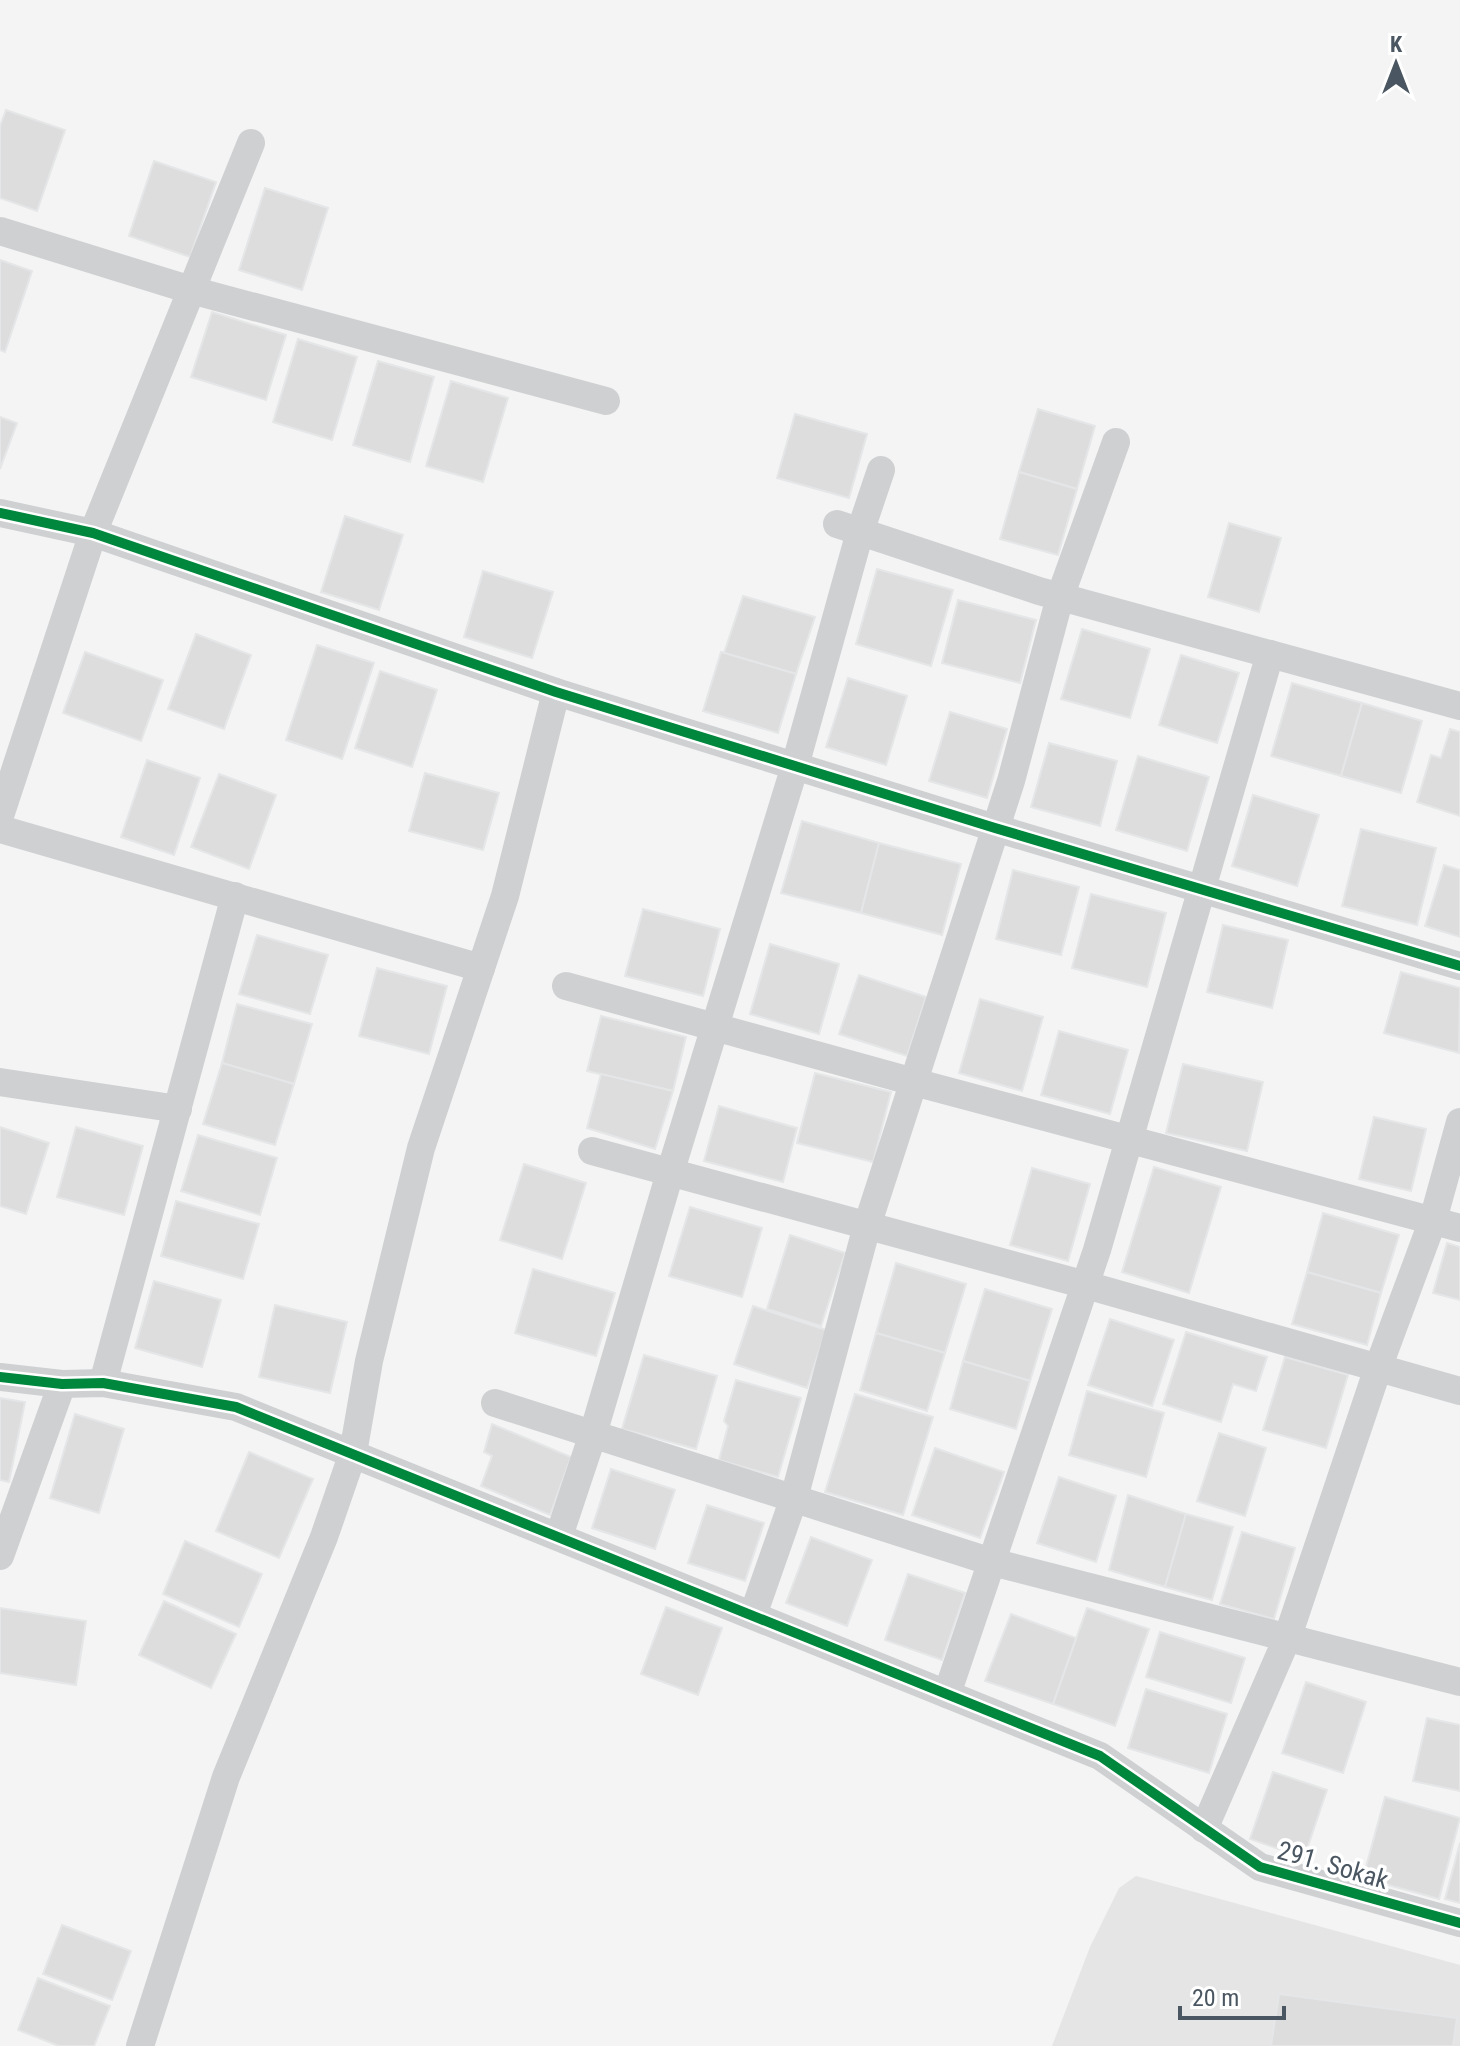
<svg xmlns="http://www.w3.org/2000/svg" width="1460" height="2046" font-family="'Roboto Condensed',sans-serif">
<style>
.education{fill:#e6e5e6}
.building{fill:#ddddde;stroke:#e5e6e7;stroke-width:2}
.lines{fill:none;stroke-linecap:round;stroke-linejoin:round}
.street{stroke:#ced0d2;stroke-width:28}
.cycleway-casing{stroke:#fff;stroke-width:15}
.cycleway{stroke:#00873e;stroke-width:10}
.labels{text-anchor:middle;stroke-width:7;stroke-linejoin:round;paint-order:stroke}
.street-label{font-size:26px;fill:#4a5661;stroke:#fff}
</style>
<rect width="100%" height="100%" fill="#f4f4f4"/>
<!-- education -->
<path class="education" d="M1136,1876l324,89v81h-408l38,-99 29,-59z"/>
<!-- building -->
<g class="building">
<path d="M6,110l59,20 -28,81 -37,-13v-72z"/>
<path d="M154,161l62,21 -26,75 -61,-21z"/>
<path d="M265,188l63,20 -26,82 -63,-20z"/>
<path d="M0,260l32,11 -27,81 -5,-2z"/>
<path d="M212,312l74,23 -20,65 -75,-23z"/>
<path d="M298,339l59,18 -25,83 -59,-18z"/>
<path d="M378,361l56,16 -24,85 -57,-17z"/>
<path d="M451,381l57,17 -25,84 -57,-16z"/>
<path d="M1038,409l57,17 -18,63 -58,-17z"/>
<path d="M795,414l72,20 -18,64 -72,-20z"/>
<path d="M0,417l17,6 -17,46z"/>
<path d="M1019,472l58,17 -19,66 -58,-16z"/>
<path d="M345,516l58,19 -24,75 -58,-18z"/>
<path d="M1229,523l52,15 -22,74 -51,-15z"/>
<path d="M877,569l76,21 -22,76 -75,-22z"/>
<path d="M483,571l70,21 -21,66 -68,-21z"/>
<path d="M743,596l72,21 -19,57 -72,-21z"/>
<path d="M958,600l78,20 -16,63 -78,-20z"/>
<path d="M1082,629l68,20 -20,69 -69,-19z"/>
<path d="M196,634l55,21 -27,74 -56,-20z"/>
<path d="M317,645l57,18 -32,96 -56,-19z"/>
<path d="M85,652l78,28 -22,61 -78,-28z"/>
<path d="M721,652l75,22 -18,59 -75,-22z"/>
<path d="M1181,655l58,18 -22,70 -58,-18z"/>
<path d="M380,671l57,19 -25,77 -57,-19z"/>
<path d="M848,678l59,18 -21,69 -60,-18z"/>
<path d="M1292,683l70,20 -21,73 -70,-20z"/>
<path d="M1362,703l60,18 -21,72 -60,-17z"/>
<path d="M950,712l57,17 -20,69 -58,-17z"/>
<path d="M1450,729l10,3v84l-43,-14 14,-47 10,3z"/>
<path d="M1049,743l68,18 -17,65 -69,-19z"/>
<path d="M1138,756l71,21 -22,74 -71,-21z"/>
<path d="M147,760l53,18 -26,77 -53,-18z"/>
<path d="M425,773l74,20 -16,57 -74,-19z"/>
<path d="M219,774l57,21 -27,74 -58,-22z"/>
<path d="M1253,795l66,20 -22,71 -65,-20z"/>
<path d="M802,821l77,22 -18,70 -80,-20z"/>
<path d="M1361,829l75,19 -19,77 -75,-19z"/>
<path d="M879,843l82,21 -19,71 -81,-22z"/>
<path d="M1444,865l16,5v67l-35,-11z"/>
<path d="M1013,870l66,17 -18,68 -65,-16z"/>
<path d="M1091,894l75,19 -19,74 -75,-19z"/>
<path d="M643,909l77,20 -17,67 -78,-20z"/>
<path d="M1223,925l65,15 -16,68 -65,-16z"/>
<path d="M257,935l71,20 -18,59 -71,-20z"/>
<path d="M770,944l69,20 -20,70 -69,-20z"/>
<path d="M377,968l70,18 -18,68 -70,-18z"/>
<path d="M1401,972l59,16 -1,65 -75,-20z"/>
<path d="M859,975l67,22 -19,59 -68,-22z"/>
<path d="M980,999l63,18 -21,74 -63,-18z"/>
<path d="M237,1004l75,20 -18,60 -72,-21z"/>
<path d="M601,1016l85,21 -13,54 -86,-20z"/>
<path d="M1059,1031l69,19 -18,64 -69,-19z"/>
<path d="M222,1063l72,21 -19,61 -72,-21z"/>
<path d="M1183,1064l80,18 -16,69 -81,-18z"/>
<path d="M815,1073l76,19 -18,70 -76,-19z"/>
<path d="M601,1074l72,17 -18,58 -68,-21z"/>
<path d="M719,1106l78,22 -14,54 -79,-21z"/>
<path d="M1374,1117l52,12 -15,62 -52,-12z"/>
<path d="M0,1127l49,16 -23,71 -26,-8z"/>
<path d="M76,1127l67,19 -19,69 -67,-18z"/>
<path d="M198,1135l79,23 -17,57 -79,-24z"/>
<path d="M524,1164l62,19 -24,76 -62,-19z"/>
<path d="M1154,1167l67,20 -32,106 -67,-21z"/>
<path d="M1032,1168l58,16 -22,77 -58,-16z"/>
<path d="M176,1201l83,23 -16,55 -82,-23z"/>
<path d="M690,1207l72,21 -20,69 -73,-21z"/>
<path d="M1323,1213l76,22 -18,58 -74,-21z"/>
<path d="M790,1235l55,18 -24,73 -54,-17z"/>
<path d="M1447,1243l13,4v53l-27,-7z"/>
<path d="M896,1263l70,21 -21,69 -69,-20z"/>
<path d="M533,1269l82,24 -19,63 -81,-23z"/>
<path d="M1307,1272l74,21 -14,52 -75,-21z"/>
<path d="M154,1281l67,19 -19,67 -67,-19z"/>
<path d="M985,1289l67,20 -22,72 -67,-20z"/>
<path d="M275,1305l72,17 -17,71 -71,-16z"/>
<path d="M753,1306l73,24 -19,58 -73,-24z"/>
<path d="M1110,1319l64,21 -22,66 -64,-21z"/>
<path d="M1186,1332l81,25 -11,34 -23,-7 -12,38 -58,-18z"/>
<path d="M876,1333l69,20 -18,58 -67,-21z"/>
<path d="M644,1355l73,21 -21,73 -74,-20z"/>
<path d="M1285,1357l63,18 -22,73 -63,-18z"/>
<path d="M963,1361l67,20 -14,48 -66,-20z"/>
<path d="M736,1380l65,18 -23,79 -59,-17 9,-34 -4,-5z"/>
<path d="M1087,1391l77,22 -18,64 -77,-22z"/>
<path d="M855,1394l78,23 -30,98 -78,-23z"/>
<path d="M0,1398l25,4 -16,80 -9,-2z"/>
<path d="M75,1414l49,15 -25,84 -49,-15z"/>
<path d="M492,1424l79,33 -21,58 -69,-29 11,-30 -8,-4z"/>
<path d="M1219,1433l47,15 -21,68 -48,-15z"/>
<path d="M935,1448l69,24 -24,66 -68,-23z"/>
<path d="M249,1452l64,27 -34,79 -63,-27z"/>
<path d="M611,1469l64,21 -20,59 -63,-21z"/>
<path d="M1059,1477l57,19 -20,66 -59,-19z"/>
<path d="M1128,1495l58,19 -21,73 -56,-17z"/>
<path d="M707,1505l57,18 -19,58 -57,-18z"/>
<path d="M1186,1514l47,13 -21,73 -47,-13z"/>
<path d="M1242,1532l53,16 -21,71 -54,-15z"/>
<path d="M811,1537l61,23 -25,66 -61,-23z"/>
<path d="M185,1541l77,33 -23,53 -76,-33z"/>
<path d="M908,1574l57,19 -23,67 -57,-20z"/>
<path d="M164,1601l72,33 -25,54 -72,-33z"/>
<path d="M666,1607l56,21 -24,67 -57,-21z"/>
<path d="M0,1608l86,13 -10,64 -76,-12z"/>
<path d="M1087,1608l62,21 -34,97 -62,-22z"/>
<path d="M1011,1614l65,24 -23,66 -68,-23z"/>
<path d="M1160,1632l85,26 -14,45 -85,-26z"/>
<path d="M1306,1682l60,20 -23,71 -61,-20z"/>
<path d="M1146,1689l81,25 -18,59 -81,-25z"/>
<path d="M1427,1718l33,7v66l-47,-10z"/>
<path d="M1273,1772l54,18 -23,68 -54,-19z"/>
<path d="M1385,1797l75,21 -21,81 -76,-21z"/>
<path d="M1460,1843v60l-15,-4z"/>
<path d="M62,1925l69,26 -19,49 -69,-26z"/>
<path d="M38,1978l72,28 -16,40h-35l-41,-16z"/>
<path d="M1279,1994l178,24 -4,28h-182z"/>
</g>
<g class="lines">
<!-- street -->
<g class="street">
<path d="M0,231l191,59 415,111"/>
<path d="M0,513l93,20 463,159 439,136 465,138"/>
<path d="M837,524l202,67 421,115"/>
<path d="M0,816l93,-283 158,-390"/>
<path d="M0,829l481,139"/>
<path d="M566,986l348,96 546,146"/>
<path d="M0,1082l178,27"/>
<path d="M592,1151l494,134 374,106"/>
<path d="M0,1377l62,7 41,-1 133,24 864,349 160,111 200,56"/>
<path d="M103,1383l132,-487"/>
<path d="M495,1403l497,159 468,120"/>
<path d="M559,1536l34,-102 77,-261 125,-407 65,-234 21,-62"/>
<path d="M0,1556l62,-172"/>
<path d="M753,1615l41,-117 73,-272 144,-445 49,-184 56,-155"/>
<path d="M947,1694l150,-444 173,-596"/>
<path d="M1204,1829l84,-193 90,-268 55,-148 27,-98"/>
<path d="M140,2046l86,-269 98,-240 29,-84 16,-92 52,-213 84,-252 51,-204"/>
</g>
<!-- cycleway casing -->
<g class="cycleway-casing">
<g id="cycleway">
<path d="M0,513l93,20 463,159 439,136 465,138"/>
<path d="M0,1377l62,7 41,-1 133,24 864,349 160,111 200,56"/>
</g>
</g>
<!-- cycleway -->
<use href="#cycleway" class="cycleway"/>
</g>
<g class="labels">
<!-- street labels -->
<g class="street-label">
<text transform="translate(1333 1865) rotate(16)" y="9">291. Sokak</text>
</g>
</g>
<!-- north arrow -->
<g transform="translate(1396 64)" stroke="#ffffff" stroke-width="6" paint-order="stroke">
<path d="M0-6L14 30L0 20L-14 30Z" fill="#4a5661"/>
<text y="-12" font-size="22" font-weight="bold" text-anchor="middle" fill="#4a5661">K</text>
</g>
<!-- scale -->
<path d="M1180 2006v12h104v-12" fill="none" stroke="#4a5661" stroke-width="4"/>
<text x="1192" y="2006" font-size="24" fill="#4a5661" stroke="#ffffff" stroke-width="6" paint-order="stroke">20 m</text>
</svg>
